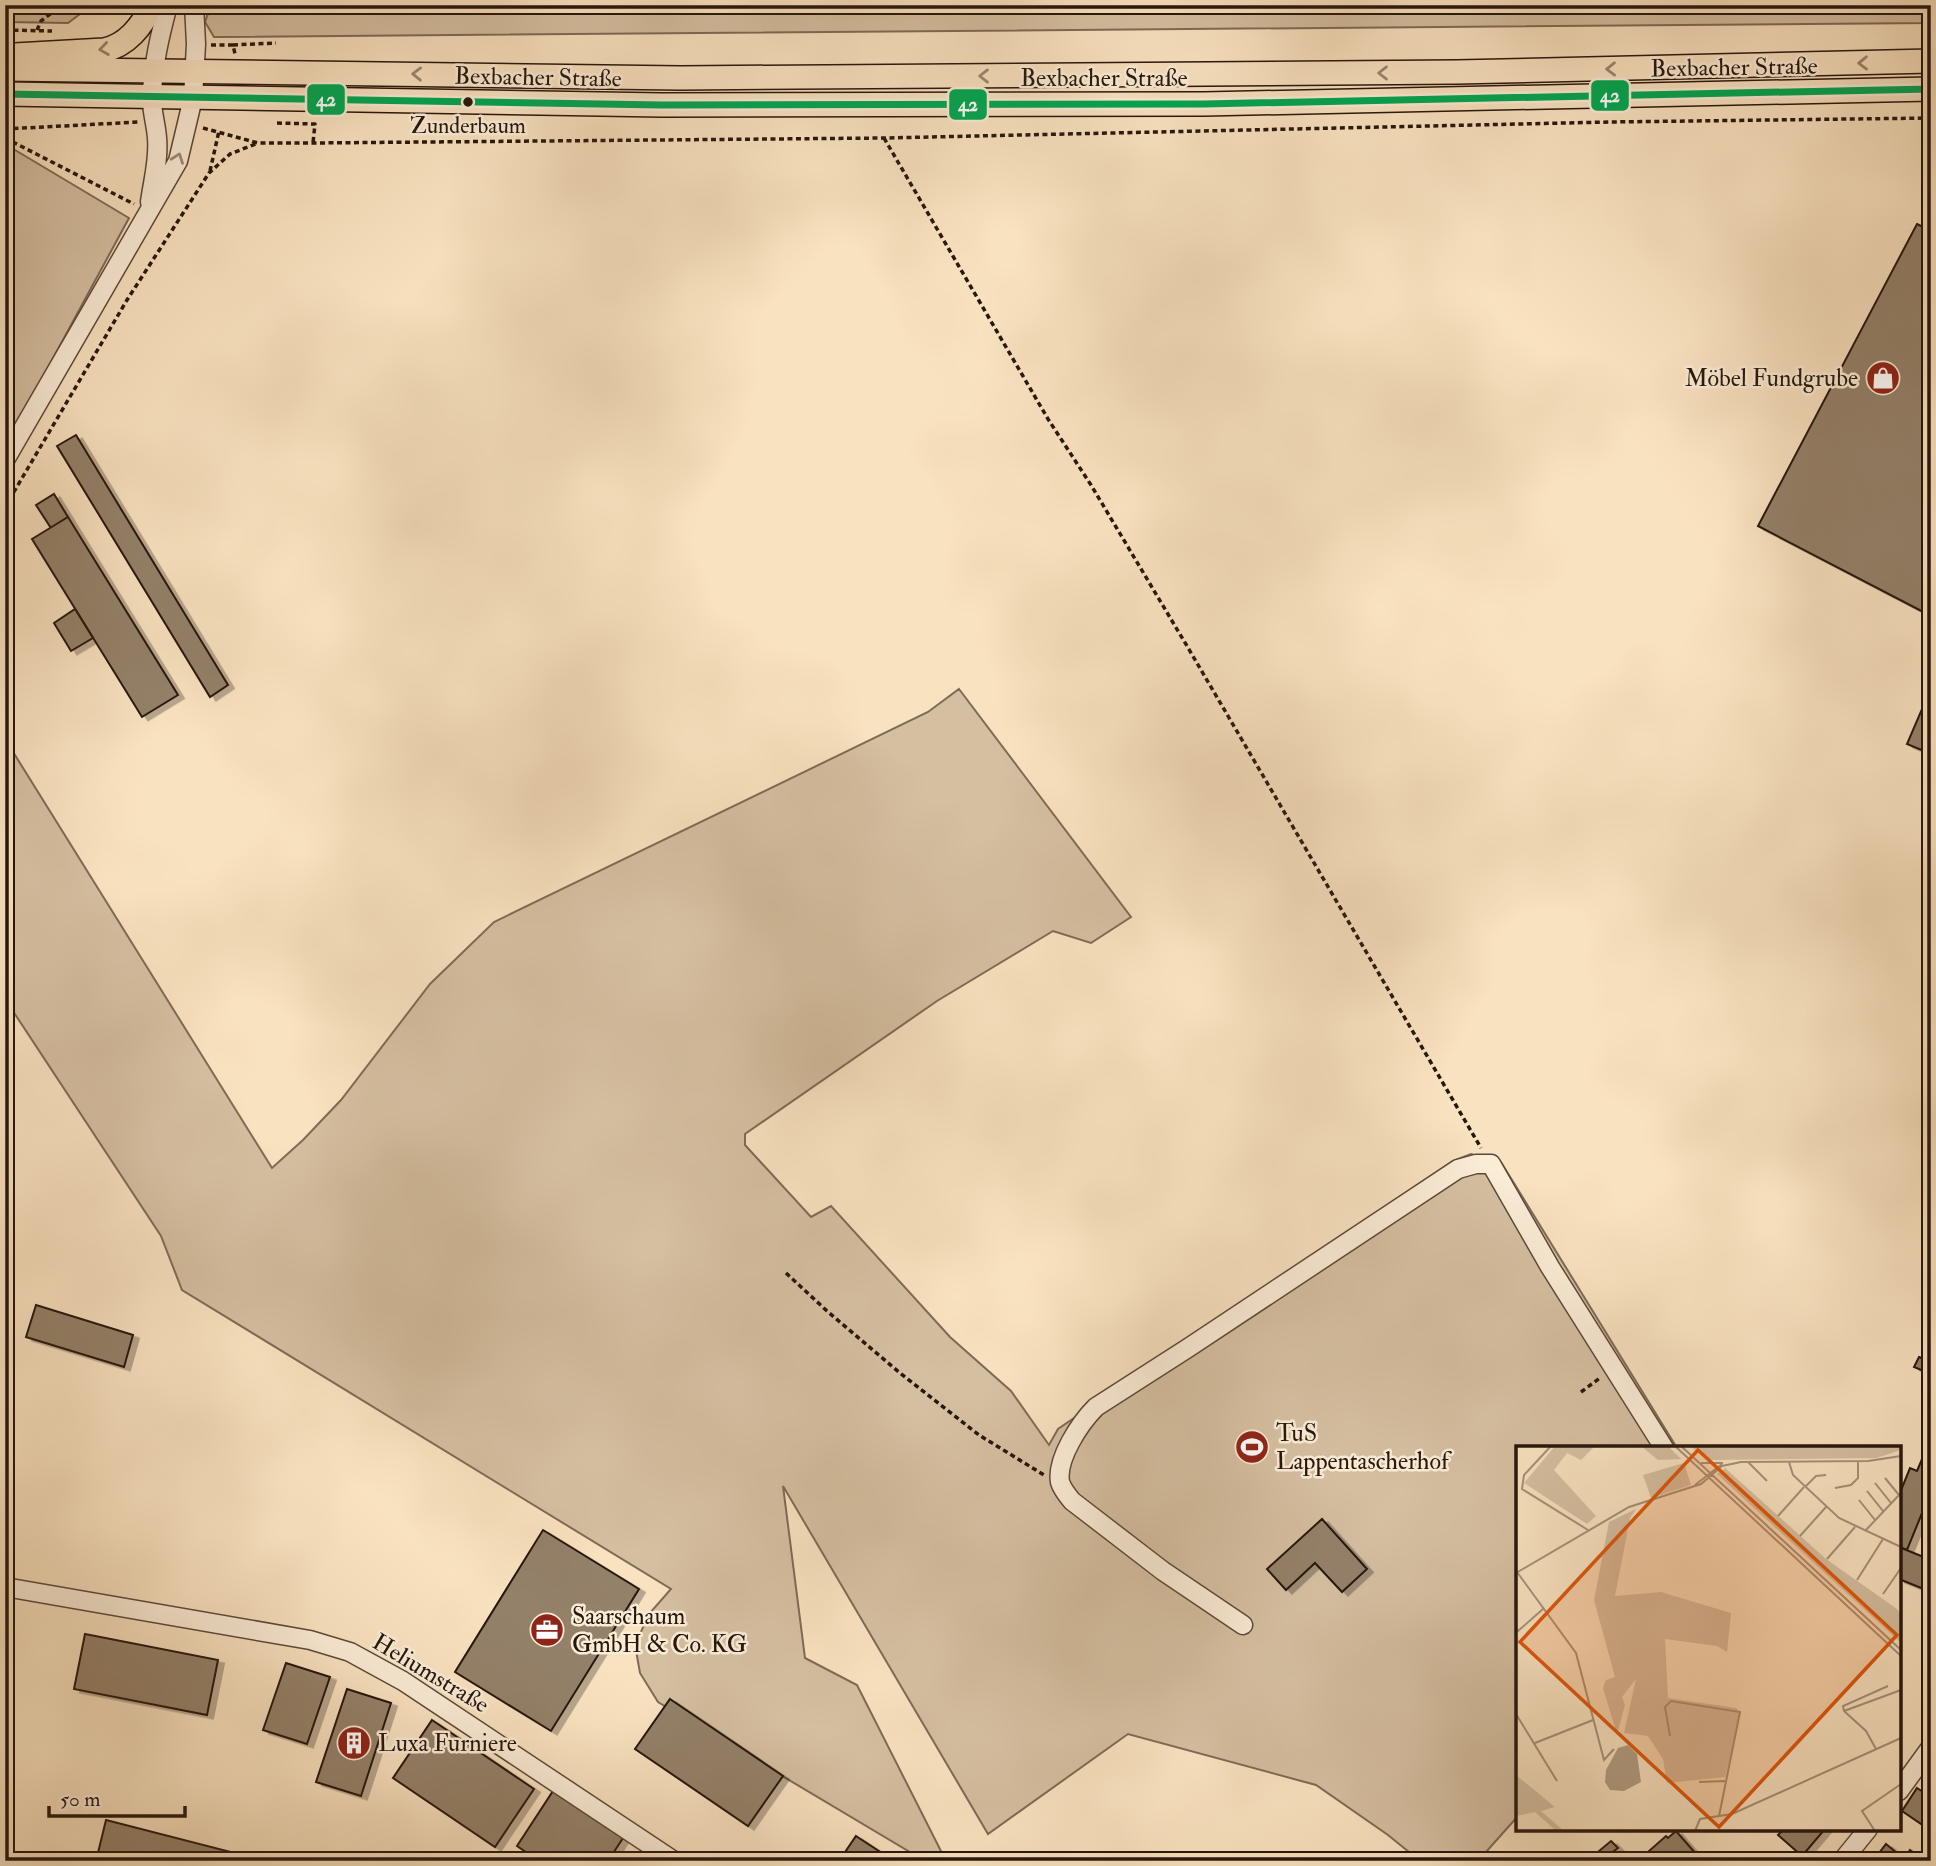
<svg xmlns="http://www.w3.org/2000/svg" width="1936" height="1866" font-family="'IM FELL Double Pica',serif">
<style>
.green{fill:#d5bfa1;stroke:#7e6b56;stroke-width:2}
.building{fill:#94816a;stroke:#26170c;stroke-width:2;filter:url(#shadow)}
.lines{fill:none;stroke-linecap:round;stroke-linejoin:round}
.minor-casing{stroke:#5b4a39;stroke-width:21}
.major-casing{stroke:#26170c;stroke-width:26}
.path{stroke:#26170c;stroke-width:3.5;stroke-dasharray:5 3.5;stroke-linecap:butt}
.minor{stroke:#fbecd6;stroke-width:18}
.major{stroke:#f9e2c0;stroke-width:23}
.bus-1-casing{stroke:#fbecd6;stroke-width:12}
.bus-1{stroke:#00a651;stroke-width:7}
.oneway{stroke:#9a876f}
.oneway2{stroke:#9b8c7b}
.bus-dot{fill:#26170c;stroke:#fbecd6;stroke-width:2.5}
.labels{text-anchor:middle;stroke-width:5;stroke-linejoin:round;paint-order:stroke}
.bus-label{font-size:22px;fill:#26170c;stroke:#fbecd6}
.street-label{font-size:24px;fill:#26170c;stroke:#fbecd6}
.poi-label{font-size:24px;fill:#26170c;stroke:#fbecd6;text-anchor:start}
.inset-road{fill:none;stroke:#a59178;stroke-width:2}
.view{fill:#de560c;fill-opacity:0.15;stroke:#de560c;stroke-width:3.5}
.inset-edge{fill:none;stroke:#26170c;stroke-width:3.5}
.line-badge{stroke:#fbecd6;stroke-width:2.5}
.badge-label{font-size:19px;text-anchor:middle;font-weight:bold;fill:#fff}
</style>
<defs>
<filter id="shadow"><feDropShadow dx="6" dy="3.5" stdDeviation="0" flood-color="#0004"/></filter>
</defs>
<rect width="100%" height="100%" fill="#f9e2c0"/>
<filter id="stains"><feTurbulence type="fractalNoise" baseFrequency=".00286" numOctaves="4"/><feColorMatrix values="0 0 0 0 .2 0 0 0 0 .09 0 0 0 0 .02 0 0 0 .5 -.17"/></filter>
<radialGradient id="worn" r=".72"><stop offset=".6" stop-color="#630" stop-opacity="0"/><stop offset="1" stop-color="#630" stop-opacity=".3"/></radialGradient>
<!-- green -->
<g class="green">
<path d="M5,5h87l-24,18 -63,-1z"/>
<path d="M211,5h1720v18l-1717,14 -9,-15z"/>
<path d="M5,144l124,74 -124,229z"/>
<path d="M959,689l172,228 -40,26 -38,-12 -116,70 -192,133v11l66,72 20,-11 119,131 61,54 38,54 9,-16 395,-268 18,-7 30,8 176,286h-159v368l-40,45h-58l-32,-26 -72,-50 -188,-51 -140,100 -205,-348 22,172 52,27 89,176h-21l-267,-159 -18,-29 -5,-28 14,-31 22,-25 -489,-299 -21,-54 -156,-237v-260l267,429 31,-28 38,-40 89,-116 64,-62 434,-210z"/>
</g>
<!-- building -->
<g class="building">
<path d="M1917,224l14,7v385l-173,-90z"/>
<path d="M76,435l152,250 -18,12 -153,-251z"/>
<path d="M54,494l14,23 -17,11 -15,-23z"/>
<path d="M68,517l110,178 -36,22 -110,-178z"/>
<path d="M75,609l18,29 -22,13 -17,-28z"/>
<path d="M1922,709l9,4v41l-24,-10z"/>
<path d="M36,1305l97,30 -9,32 -98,-30z"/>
<path d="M1919,1357l12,5 -3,11 -14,-6z"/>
<path d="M1931,1438v53l-24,59 -8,-3v-52l11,-27 7,3z"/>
<path d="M1322,1519l45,50 -25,23 -27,-29 -29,27 -19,-21z"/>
<path d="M543,1530l96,59 -88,142 -96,-59z"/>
<path d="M1899,1547l32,13v32l-32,-13z"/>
<path d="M85,1634l133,26 -11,55 -133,-26z"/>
<path d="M286,1663l44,14 -23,67 -44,-14z"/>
<path d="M347,1689l44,14 -30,93 -45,-14z"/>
<path d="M670,1699l113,77 -35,50 -113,-77z"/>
<path d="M432,1720l102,69 -39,58 -102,-69z"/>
<path d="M1917,1788l14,9v25l-4,6 -25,-17z"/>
<path d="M553,1791l70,47 -15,23h-69l-22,-15z"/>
<path d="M106,1820l160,41h-170z"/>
<path d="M1784,1829h41l-23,27 -24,-21z"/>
<path d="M1676,1831l21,24 -7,6h-32l-9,-10 17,-15 2,2z"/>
<path d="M856,1836l38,25h-55z"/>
<path d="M1611,1841l7,7 -13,10 -6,-7z"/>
<path d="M1886,1844l17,14 -2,3h-28z"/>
<path d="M1910,1850l16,11h-23z"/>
</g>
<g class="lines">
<!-- minor casing -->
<g class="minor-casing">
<g id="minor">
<path d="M150,202c3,-22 9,-42 7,-64 -1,-15 -6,-28 -5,-43 1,-31 8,-60 16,-90"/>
<path d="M5,460l173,-299 15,-63 3,-54 -2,-39"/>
<path d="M5,1587l305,53 40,12 53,29 271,180"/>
<path d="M1243,1625l-80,-54 -91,-70c-5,-6 -10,-12 -12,-19 -4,-23 20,-59 36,-75l92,-59 270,-179 18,-5h15l59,103 114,181"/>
<path d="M1899,1791l32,-44"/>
<path d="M1842,1861l26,-32"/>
</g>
</g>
<!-- major casing -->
<g class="major-casing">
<g id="major">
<path d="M15,55l89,-5c22,-4 39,-24 47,-45"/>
<path d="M5,69l676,9 776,-6 474,-11"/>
<path d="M5,94l657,11 542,-1 727,-15"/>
</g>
</g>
<!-- path -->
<g class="path">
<path d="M5,30l47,1"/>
<path d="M37,30l4,-9 21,-16"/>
<path d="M211,45h22l2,9"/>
<path d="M233,45l43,-2"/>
<path d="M277,123l38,1 -2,19"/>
<path d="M203,128l55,15h55l571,-5 726,-16 321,-4"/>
<path d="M5,129l134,-7"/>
<path d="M5,138l129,66"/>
<path d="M884,138l164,281 43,66 96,161 294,502"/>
<path d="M210,171l9,-40"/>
<path d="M5,507l122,-207 82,-127 21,-19 28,-11"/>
<path d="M786,1273l41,38 73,62 79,62 65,40"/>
<path d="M1581,1392l19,-14"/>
</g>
<!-- minor -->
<use href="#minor" class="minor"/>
<!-- major -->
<use href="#major" class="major"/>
<!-- bus-1 casing -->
<g class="bus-1-casing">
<path id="bus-1" d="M5,94l657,11 542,-1 727,-15"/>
</g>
<!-- bus-1 -->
<use href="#bus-1" class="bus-1"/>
</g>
<!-- one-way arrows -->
<defs><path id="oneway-chevron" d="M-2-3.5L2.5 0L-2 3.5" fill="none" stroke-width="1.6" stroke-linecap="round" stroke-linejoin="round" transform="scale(1.75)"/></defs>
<g class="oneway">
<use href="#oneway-chevron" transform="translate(104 49) rotate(172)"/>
<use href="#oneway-chevron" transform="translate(1863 63) rotate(179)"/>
<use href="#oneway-chevron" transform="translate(1611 69) rotate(179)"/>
<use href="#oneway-chevron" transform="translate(1383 73) rotate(180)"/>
<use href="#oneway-chevron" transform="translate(417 74) rotate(-179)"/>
<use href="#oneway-chevron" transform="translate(984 76) rotate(180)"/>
</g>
<use class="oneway2" href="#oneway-chevron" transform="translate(178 158) rotate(-70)"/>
<!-- icons -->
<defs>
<g id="shop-disc" transform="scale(1.75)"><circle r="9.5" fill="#8f2418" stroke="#fbecd6"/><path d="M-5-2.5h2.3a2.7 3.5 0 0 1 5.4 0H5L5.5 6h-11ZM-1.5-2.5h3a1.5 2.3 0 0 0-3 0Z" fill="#fff"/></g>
<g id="stadium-disc" transform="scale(1.75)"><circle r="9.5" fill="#8f2418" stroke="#fbecd6"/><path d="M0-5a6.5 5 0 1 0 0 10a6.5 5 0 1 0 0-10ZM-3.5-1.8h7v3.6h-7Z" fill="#fff"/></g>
<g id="office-disc" transform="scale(1.75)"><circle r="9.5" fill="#8f2418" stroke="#fbecd6"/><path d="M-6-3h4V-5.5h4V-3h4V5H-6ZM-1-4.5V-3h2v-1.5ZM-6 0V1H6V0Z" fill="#fff"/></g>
<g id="building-disc" transform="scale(1.75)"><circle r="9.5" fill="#8f2418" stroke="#fbecd6"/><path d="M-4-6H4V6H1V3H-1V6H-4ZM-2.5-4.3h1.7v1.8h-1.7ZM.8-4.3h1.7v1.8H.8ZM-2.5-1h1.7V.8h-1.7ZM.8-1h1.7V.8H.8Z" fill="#fff"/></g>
</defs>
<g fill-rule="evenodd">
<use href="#shop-disc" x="1883" y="378"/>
<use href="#stadium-disc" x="1252" y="1447"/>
<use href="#office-disc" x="547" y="1630"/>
<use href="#building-disc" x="354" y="1743"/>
</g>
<!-- markers -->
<circle class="bus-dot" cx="468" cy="102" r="6"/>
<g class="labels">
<!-- bus labels -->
<g class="bus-label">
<text x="468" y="133">Zunderbaum</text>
</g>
<!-- street labels -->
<g class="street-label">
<text transform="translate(1734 67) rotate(-1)" y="8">Bexbacher Straße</text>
<text transform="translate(538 77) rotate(1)" y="8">Bexbacher Straße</text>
<text x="1104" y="86">Bexbacher Straße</text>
<text transform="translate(431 1673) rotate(31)" y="8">Heliumstraße</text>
</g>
<!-- poi labels -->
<g class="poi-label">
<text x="1858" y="386" text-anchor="end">Möbel Fundgrube</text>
<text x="1276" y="1441">TuS<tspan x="1276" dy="28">Lappentascherhof</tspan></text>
<text x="572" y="1624">Saarschaum<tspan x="572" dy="28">GmbH &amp; Co. KG</tspan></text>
<text x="378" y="1751">Luxa Furniere</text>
</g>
</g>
<!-- overview -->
<g transform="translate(1516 1446)">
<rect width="385" height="385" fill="#f9e2c0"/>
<path d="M39,0h40l-14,14 -14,-7 -13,17 42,46 -9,8 -63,-41zM125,0h27l13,13 -23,1zM174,0h211v4l-25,8 -168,2zM168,17l7,22 -40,13 -8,-23zM209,22l101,91 71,50 4,6v28l-184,-169zM120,63l-6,9 -15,78 46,-4 70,21 -4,39 -10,-6 -52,-7 3,59 68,10 5,5 -16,64 -58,6 -4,-24 -15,-23 -24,-3 12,-54 -14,18 3,8 -8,29 -14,-46 3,-8 9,-3 -21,-77 15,-78zM0,329l39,32 -14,4 23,20h-8l-21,-19 -19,4z" fill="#d5bfa1"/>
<path d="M112,299l9,9 4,28 -17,9 -14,-1 -5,-8 1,-12 12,-22z" fill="#b19d83"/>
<path class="inset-road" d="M35,0l-27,29 -2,14 66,41M159,0l226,210M165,0l220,204M224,16l128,-1 33,-5M232,16l19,19M273,16l4,13 46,43 62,29M185,17h22M369,32l14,17M359,37l16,20M179,39l27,-21M289,41l11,-11 10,-1M319,42l16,-3 7,-7v-17M351,45l16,20M343,54l16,20M262,70l26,-29M349,85l36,-38M284,90l26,-29M311,113l28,-32M1,126l59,81 28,107 10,-11M0,127l113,-66 72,-23 21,-18 19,-4M341,134l26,-41M367,148l18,-26M0,182l2,3 25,-22M328,265l57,-21M328,265l-1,-5 45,-20M328,265l22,20 10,18M0,268l41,67M154,290l-5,-29 6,-6 69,11 -21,104M19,297l58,-23M183,336l26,-1M179,385l5,-12 32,-5 169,-76M359,385l-13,-20 39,-27"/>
<path class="view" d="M182,4l199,185 -178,192 -199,-185z"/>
<rect width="385" height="385" class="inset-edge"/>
</g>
<g class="line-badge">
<rect x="1590" y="79" width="40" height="33" rx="7" fill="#00a651"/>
<rect x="306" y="83" width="40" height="33" rx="7" fill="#00a651"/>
<rect x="948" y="88" width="40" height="33" rx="7" fill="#00a651"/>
</g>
<g class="badge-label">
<text x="1610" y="102">42</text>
<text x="326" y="106">42</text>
<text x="968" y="111">42</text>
</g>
<!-- margin -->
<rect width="1936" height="1866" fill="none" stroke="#f9e2c0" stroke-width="28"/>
<rect x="7" y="7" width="1922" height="1852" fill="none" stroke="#26170c" stroke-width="3.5"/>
<rect x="14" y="14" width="1908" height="1838" fill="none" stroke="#26170c" stroke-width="2"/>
<!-- scale -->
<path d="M49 1806v10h136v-10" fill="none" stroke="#26170c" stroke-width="3.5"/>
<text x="60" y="1806" font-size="21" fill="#26170c" stroke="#fbecd6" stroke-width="5" paint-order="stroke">50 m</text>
<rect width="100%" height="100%" filter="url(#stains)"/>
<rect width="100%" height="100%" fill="url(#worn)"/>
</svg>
